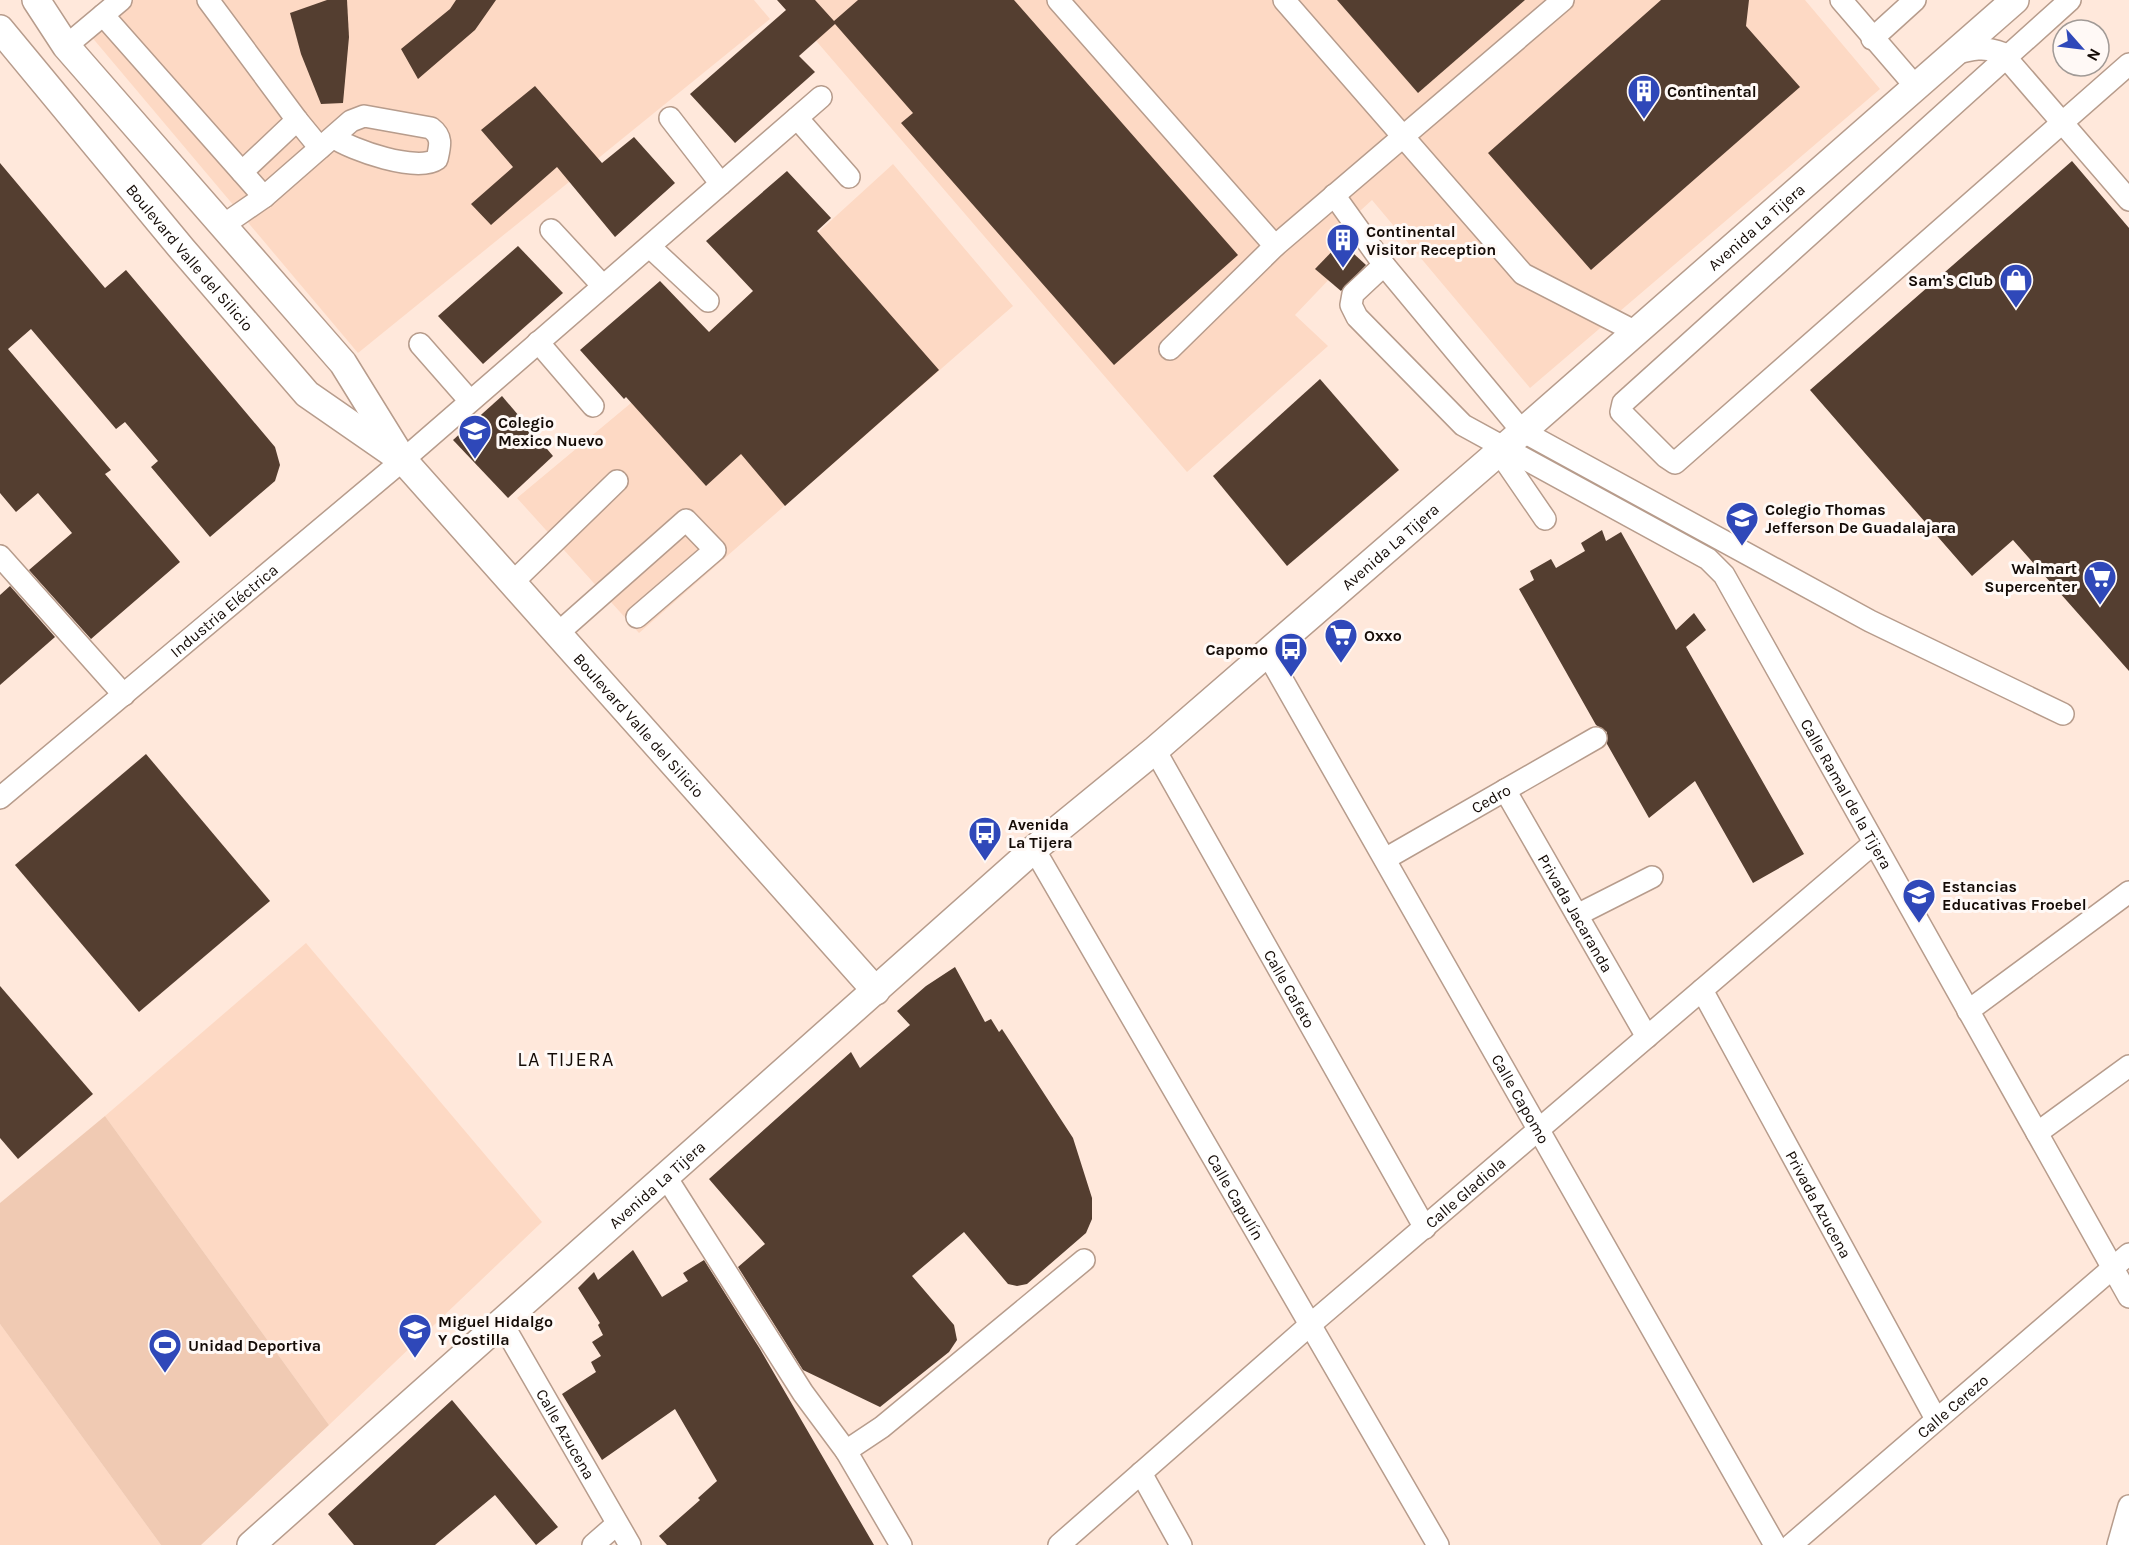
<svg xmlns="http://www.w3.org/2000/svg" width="2129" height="1545" font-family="Karla,sans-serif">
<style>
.built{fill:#fdd9c4}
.green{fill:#f0cab3}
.building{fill:#543e30}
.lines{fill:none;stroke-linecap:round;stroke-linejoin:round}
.minor-casing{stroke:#b79c8c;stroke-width:24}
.major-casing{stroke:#b79c8c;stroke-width:30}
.minor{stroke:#fff;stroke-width:21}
.major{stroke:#fff;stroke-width:27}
.labels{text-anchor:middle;stroke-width:6;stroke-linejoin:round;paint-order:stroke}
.poi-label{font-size:16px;font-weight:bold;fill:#140b06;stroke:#fff9f6;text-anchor:start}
.street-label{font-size:16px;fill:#140b06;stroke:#fff9f6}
.quarter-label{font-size:20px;letter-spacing:1.5px;fill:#140b06;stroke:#fff9f6}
</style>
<rect width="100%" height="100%" fill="#ffe8db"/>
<!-- built -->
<g class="built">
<path d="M119,0h635l16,19 -412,334 -273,-324z"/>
<path d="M781,0h1024l75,89 -350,299 -158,-188 -34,31 18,20 -61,64 33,31 -141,126z"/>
<path d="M893,164l120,142 -374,327 -122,-135 114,-95z"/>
<path d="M306,943l236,279 -213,203 -224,-309z"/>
<path d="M0,1324l161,221h-161z"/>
</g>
<!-- green -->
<path class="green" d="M105,1116l224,309 -128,120h-40l-161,-221v-121z"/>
<!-- building -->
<g class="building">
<path d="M327,0h20l2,37 -6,66 -22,1 -20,-50 -11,-41z"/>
<path d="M456,0h40l-21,30 -57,49 -17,-30 49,-40z"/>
<path d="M777,0h38l19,21 24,-21h156l224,255 -124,110 -213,-242 12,-10 -78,-89 -36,32 16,16 -80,71 -45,-49 96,-84z"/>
<path d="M1337,0h188l-107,93z"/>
<path d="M1661,0h88l-3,26 54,61 -209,183 -103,-117z"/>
<path d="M535,86l67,77 32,-26 41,46 -60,54 -58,-70 -66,58 -20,-21 42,-37 -32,-37z"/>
<path d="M2072,161l57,67v443l-116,-131 -41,36 -162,-186z"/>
<path d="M0,163l105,125 21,-18 149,177 5,18 -5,16 -65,56 -59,-70 7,-6 -33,-39 -9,7 -85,-100 -23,20 103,121 -6,4 75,88 -89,77 -62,-69 43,-37 -34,-40 -22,19 -16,-19z"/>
<path d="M787,171l44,47 -14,13 122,139 -154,136 -44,-52 -35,32 -80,-89 -2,2 -44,-49 80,-69 49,51 44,-41 -47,-50z"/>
<path d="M1341,242l25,23 -25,26 -26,-22z"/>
<path d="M518,246l45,47 -80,71 -45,-48z"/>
<path d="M1320,379l79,91 -112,96 -74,-90z"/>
<path d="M502,396l51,60 -45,42 -55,-58z"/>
<path d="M1602,530l4,11 15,-9 55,98 18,-17 12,17 -20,17 118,207 -51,29 -58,-102 -46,37 -42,-74v-12l-11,-7 -77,-136 15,-9 -4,-9 21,-12 5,9 29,-17 -4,-8z"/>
<path d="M10,586l45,51 -55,48v-90z"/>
<path d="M146,754l124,147 -131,111 -124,-147z"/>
<path d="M955,967l30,55 6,-3 8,13 3,-3 71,109 19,60v21l-6,14 -59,51 -10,2 -9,-2 -44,-52 -52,44 42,49 3,15 -8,12 -69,55 -77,-37 -65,-103 27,-23 -56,-65 142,-127 9,16 50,-43 -13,-14 29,-25z"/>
<path d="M0,986l93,108 -75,65 -18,-21z"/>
<path d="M633,1250l29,47 26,-16 -5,-8 21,-13 56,89 114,196h-207l-8,-9 41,-36 -2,-2 19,-17 -42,-72 -73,51 -40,-66 34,-22 -5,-10 10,-6 -9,-14 11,-7 -5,-10 2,-2 -22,-35 16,-16 4,8z"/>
<path d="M452,1400l106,127 -22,18 -41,-50 -60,50h-81l-26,-31z"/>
</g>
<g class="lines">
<!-- minor casing -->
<g class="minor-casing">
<g id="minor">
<path d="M208,0l89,120 -55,52"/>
<path d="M1058,0l217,246"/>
<path d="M1284,0l239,274 113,58"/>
<path d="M1841,0l75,87"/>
<path d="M2070,0l-447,403 -2,9 45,45 9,6 454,-399"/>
<path d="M103,15l161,182"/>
<path d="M1872,39l43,-39"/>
<path d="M66,46l55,-46"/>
<path d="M1954,54c17,-5 31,-8 48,-1l127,147"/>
<path d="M670,118l51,66"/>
<path d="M797,118l52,59"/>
<path d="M297,120l23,28"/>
<path d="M1334,195l50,70 138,166 348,190 193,93"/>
<path d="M222,226l42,-29 87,-76 13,-5 67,12c12,9 9,18 6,31 -19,14 -86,-9 -104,-22"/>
<path d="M551,230l52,56"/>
<path d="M650,247l58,54"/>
<path id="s1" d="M1384,265l-31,29 -2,11 6,12 106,108 245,134 16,16 405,722"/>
<path d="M538,342l55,64"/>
<path d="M420,344l50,57"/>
<path d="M1170,349l105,-103 288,-246"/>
<path d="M1499,452l46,67"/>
<path d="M0,556l124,139"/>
<path d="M512,583l105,-102"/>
<path d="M557,634l129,-114 29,30 -78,67"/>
<path id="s2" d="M1267,653l508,892"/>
<path id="s3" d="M1155,750l270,478"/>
<path id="s4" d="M1505,790l142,247"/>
<path id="s5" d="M0,798l403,-338 418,-363"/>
<path id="s6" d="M1034,849l404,696"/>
<path id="s7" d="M1385,859l211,-121"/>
<path d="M1577,915l75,-38"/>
<path id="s8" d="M1702,990l234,429"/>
<path d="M1968,1011l161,-119"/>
<path d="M2037,1133l92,-67"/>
<path d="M666,1177l137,216 43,58 36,-24 202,-167"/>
<path id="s9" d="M502,1323l128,222"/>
<path d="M846,1451l55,94"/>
<path d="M1141,1473l40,72"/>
<path d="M593,1545l24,-21"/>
<path id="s10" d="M1059,1545l252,-221 563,-481"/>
<path id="s11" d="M1791,1545l338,-291"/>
<path d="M2118,1545l11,-39"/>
</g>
</g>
<!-- major casing -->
<g class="major-casing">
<g id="major">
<path id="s12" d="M36,0l30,46 277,317 60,97 473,531"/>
<path id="s13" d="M0,29l182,220 125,145 88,61"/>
<path id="s14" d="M251,1545l783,-696 121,-99 344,-298 516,-452"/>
</g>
</g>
<!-- minor -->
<use href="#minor" class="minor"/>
<!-- major -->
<use href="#major" class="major"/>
</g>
<!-- icons -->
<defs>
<g id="building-pin" transform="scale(1.725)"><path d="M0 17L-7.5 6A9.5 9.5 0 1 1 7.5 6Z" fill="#2f48b9" stroke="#fff9f6"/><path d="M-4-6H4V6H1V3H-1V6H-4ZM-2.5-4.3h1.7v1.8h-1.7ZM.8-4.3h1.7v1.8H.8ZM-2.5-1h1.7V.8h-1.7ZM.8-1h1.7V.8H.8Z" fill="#fff"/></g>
<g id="shop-pin" transform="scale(1.725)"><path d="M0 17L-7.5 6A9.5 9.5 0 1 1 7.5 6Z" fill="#2f48b9" stroke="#fff9f6"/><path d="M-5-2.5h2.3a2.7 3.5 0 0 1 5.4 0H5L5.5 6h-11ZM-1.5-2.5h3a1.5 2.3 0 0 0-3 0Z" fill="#fff"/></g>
<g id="school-pin" transform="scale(1.725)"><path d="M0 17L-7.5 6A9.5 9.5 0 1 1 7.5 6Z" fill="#2f48b9" stroke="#fff9f6"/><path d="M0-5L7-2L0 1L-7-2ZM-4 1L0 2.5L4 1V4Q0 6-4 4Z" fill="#fff"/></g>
<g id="university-pin" transform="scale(1.725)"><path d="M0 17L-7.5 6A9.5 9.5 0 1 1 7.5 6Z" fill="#2f48b9" stroke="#fff9f6"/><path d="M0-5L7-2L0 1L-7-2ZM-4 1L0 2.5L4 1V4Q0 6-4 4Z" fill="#fff"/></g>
<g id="supermarket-pin" transform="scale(1.725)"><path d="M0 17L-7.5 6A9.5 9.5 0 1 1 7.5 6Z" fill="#2f48b9" stroke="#fff9f6"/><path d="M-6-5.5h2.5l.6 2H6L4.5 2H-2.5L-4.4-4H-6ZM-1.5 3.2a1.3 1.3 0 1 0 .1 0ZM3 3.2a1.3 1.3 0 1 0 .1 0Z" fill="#fff"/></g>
<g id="bus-pin" transform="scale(1.725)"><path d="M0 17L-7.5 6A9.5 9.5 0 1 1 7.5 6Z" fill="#2f48b9" stroke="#fff9f6"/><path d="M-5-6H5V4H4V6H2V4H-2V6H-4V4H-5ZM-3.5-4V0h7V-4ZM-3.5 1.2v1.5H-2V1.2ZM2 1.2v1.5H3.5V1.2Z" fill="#fff"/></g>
<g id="stadium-pin" transform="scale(1.725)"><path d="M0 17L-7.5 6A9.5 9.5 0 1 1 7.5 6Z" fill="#2f48b9" stroke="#fff9f6"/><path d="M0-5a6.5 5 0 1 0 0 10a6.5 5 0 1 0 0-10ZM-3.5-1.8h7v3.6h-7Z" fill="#fff"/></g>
</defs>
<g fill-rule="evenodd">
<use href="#building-pin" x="1644" y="91"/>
<use href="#building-pin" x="1343" y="240"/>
<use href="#shop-pin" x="2016" y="280"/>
<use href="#school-pin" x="475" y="431"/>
<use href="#university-pin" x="1742" y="518"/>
<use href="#supermarket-pin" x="2100" y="577"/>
<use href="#supermarket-pin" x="1341" y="635"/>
<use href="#bus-pin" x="1291" y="649"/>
<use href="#bus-pin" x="985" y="833"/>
<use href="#school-pin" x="1919" y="895"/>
<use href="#school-pin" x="415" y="1330"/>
<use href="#stadium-pin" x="165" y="1345"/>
</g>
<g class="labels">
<!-- poi labels -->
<g class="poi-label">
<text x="1667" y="97">Continental</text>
<text x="1366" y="237">Continental<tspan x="1366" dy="18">Visitor Reception</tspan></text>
<text x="1993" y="286" text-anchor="end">Sam's Club</text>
<text x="498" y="428">Colegio<tspan x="498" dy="18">Mexico Nuevo</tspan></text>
<text x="1765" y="515">Colegio Thomas<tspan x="1765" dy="18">Jefferson De Guadalajara</tspan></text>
<text x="2077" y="574" text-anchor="end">Walmart<tspan x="2077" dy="18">Supercenter</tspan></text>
<text x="1364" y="641">Oxxo</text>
<text x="1268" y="655" text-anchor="end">Capomo</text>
<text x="1008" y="830">Avenida<tspan x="1008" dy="18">La Tijera</tspan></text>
<text x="1942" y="892">Estancias<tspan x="1942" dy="18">Educativas Froebel</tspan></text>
<text x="438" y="1327">Miguel Hidalgo<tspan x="438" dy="18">Y Costilla</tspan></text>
<text x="188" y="1351">Unidad Deportiva</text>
</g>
<!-- street labels -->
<g class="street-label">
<text dy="6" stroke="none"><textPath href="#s14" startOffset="2001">Avenida La Tijera</textPath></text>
<text dy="6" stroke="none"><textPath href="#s13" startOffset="297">Boulevard Valle del Silicio</textPath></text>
<text dy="6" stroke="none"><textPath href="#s14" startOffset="1515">Avenida La Tijera</textPath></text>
<text dy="6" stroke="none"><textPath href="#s5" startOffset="292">Industria Eléctrica</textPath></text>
<text dy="6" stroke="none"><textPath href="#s12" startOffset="945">Boulevard Valle del Silicio</textPath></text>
<text dy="6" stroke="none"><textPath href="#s1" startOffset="771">Calle Ramal de la Tijera</textPath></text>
<text dy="6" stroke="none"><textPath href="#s7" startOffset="122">Cedro</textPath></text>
<text dy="6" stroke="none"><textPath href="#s4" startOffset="142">Privada Jacaranda</textPath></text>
<text dy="6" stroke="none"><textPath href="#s3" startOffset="274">Calle Cafeto</textPath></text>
<text dy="6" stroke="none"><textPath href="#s2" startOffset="513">Calle Capomo</textPath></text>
<text dy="6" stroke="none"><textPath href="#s14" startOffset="543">Avenida La Tijera</textPath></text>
<text dy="6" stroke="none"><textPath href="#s10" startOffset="538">Calle Gladiola</textPath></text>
<text dy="6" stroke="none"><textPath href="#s6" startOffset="402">Calle Capulín</textPath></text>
<text dy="6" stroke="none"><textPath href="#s8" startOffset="244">Privada Azucena</textPath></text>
<text dy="6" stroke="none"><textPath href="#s11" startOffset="213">Calle Cerezo</textPath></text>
<text dy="6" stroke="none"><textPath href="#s9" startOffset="128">Calle Azucena</textPath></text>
</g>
<!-- quarter labels -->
<g class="quarter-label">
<text x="566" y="1066">LA TIJERA</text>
</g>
</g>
<!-- north arrow -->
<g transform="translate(2081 48) rotate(118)"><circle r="28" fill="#fff9f6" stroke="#a19a96" stroke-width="1.5"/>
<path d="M0-4.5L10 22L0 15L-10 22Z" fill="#2f48b9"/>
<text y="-9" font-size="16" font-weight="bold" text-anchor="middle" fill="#140b06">N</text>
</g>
</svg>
